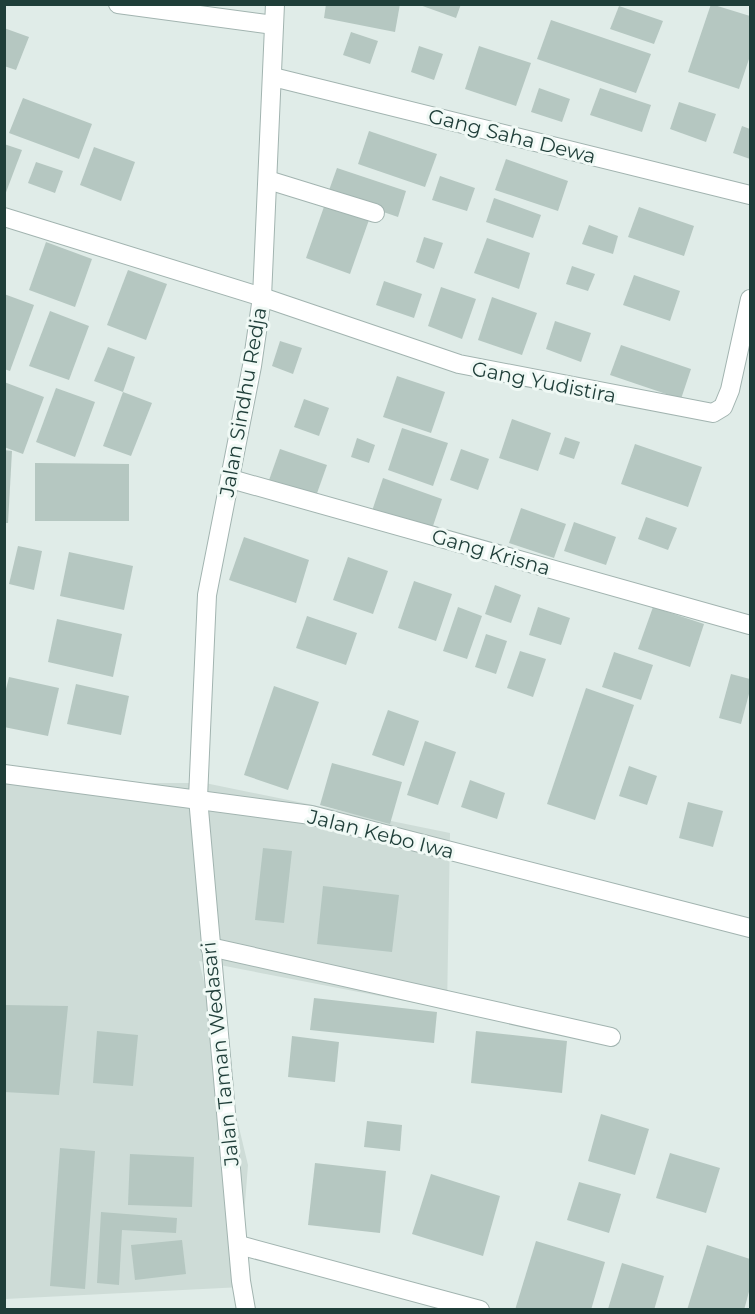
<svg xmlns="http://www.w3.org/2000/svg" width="755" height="1314" font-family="Montserrat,sans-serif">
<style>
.built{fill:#cedcd7}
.building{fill:#b5c7c1}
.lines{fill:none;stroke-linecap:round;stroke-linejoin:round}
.service-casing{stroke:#a2b4b0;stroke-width:20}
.minor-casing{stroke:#a2b4b0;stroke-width:20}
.tertiary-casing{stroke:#a2b4b0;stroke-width:20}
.service{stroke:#fff;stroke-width:18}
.minor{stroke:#fff;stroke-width:18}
.tertiary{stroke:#fff;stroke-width:18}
.labels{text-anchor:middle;stroke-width:6;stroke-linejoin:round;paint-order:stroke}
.street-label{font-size:20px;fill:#1f3e39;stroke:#f0f9f5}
</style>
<rect width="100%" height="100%" fill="#e0ece8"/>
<!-- built -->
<path class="built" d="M5,783h200l245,50 -3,176 -248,-48 49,204 -6,76v46l-237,12z"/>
<!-- building -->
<g class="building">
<path d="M326,4h74l-5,28 -71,-14z"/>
<path d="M417,4h44l-5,14z"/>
<path d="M711,4l39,12v40l-11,33 -51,-17z"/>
<path d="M619,6l44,15 -9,23 -44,-15z"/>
<path d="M551,20l100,34 -15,39 -99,-34z"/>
<path d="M4,28l25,9 -13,33 -12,-4z"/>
<path d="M351,32l27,9 -8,23 -27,-9z"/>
<path d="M419,46l24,8 -9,26 -23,-8z"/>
<path d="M479,46l52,17 -15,43 -51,-17z"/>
<path d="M539,88l31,11 -8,23 -31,-10z"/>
<path d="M600,88l51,17 -9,27 -52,-17z"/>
<path d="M23,98l69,26 -13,35 -70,-26z"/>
<path d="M679,102l37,12 -10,28 -36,-13z"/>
<path d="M742,126l8,3v30l-17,-6z"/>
<path d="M369,131l68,23 -12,33 -67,-23z"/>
<path d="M4,144l18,6 -17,45h-1z"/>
<path d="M94,147l41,15 -14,39 -41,-16z"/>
<path d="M506,159l62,22 -10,30 -63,-21z"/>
<path d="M36,162l27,9 -8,22 -27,-10z"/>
<path d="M337,168l69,23 -8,26 -70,-24z"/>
<path d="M440,176l35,12 -8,23 -35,-11z"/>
<path d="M494,198l47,17 -8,23 -47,-16z"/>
<path d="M326,201l44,16 -20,57 -44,-16z"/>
<path d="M639,207l55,19 -10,30 -56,-19z"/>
<path d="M589,225l29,11 -5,18 -31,-10z"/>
<path d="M424,237l19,6 -9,26 -18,-7z"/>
<path d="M487,238l43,15 -11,36 -45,-16z"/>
<path d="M46,242l46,17 -17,48 -46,-17z"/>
<path d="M572,266l23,8 -7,17 -22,-7z"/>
<path d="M128,270l39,14 -21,56 -39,-15z"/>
<path d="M634,275l46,16 -10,30 -47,-16z"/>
<path d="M384,281l38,13 -8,24 -38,-13z"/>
<path d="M441,287l35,12 -14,40 -34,-13z"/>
<path d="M4,294l30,11 -24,66 -6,-2z"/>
<path d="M492,297l45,16 -15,42 -44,-15z"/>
<path d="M50,311l39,15 -20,54 -40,-14z"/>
<path d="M555,321l36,12 -10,29 -35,-13z"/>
<path d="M280,341l22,7 -9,26 -21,-8z"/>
<path d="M621,345l70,24 -10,30 -71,-24z"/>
<path d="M108,347l27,10 -12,35 -29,-11z"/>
<path d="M397,376l48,16 -14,41 -48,-16z"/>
<path d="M4,382l40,15 -21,57 -19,-7z"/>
<path d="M56,388l39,14 -20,55 -39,-15z"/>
<path d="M123,392l29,11 -21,53 -28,-10z"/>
<path d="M304,399l25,9 -10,28 -25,-9z"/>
<path d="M512,419l39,14 -13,38 -39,-13z"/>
<path d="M402,428l46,15 -15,43 -45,-16z"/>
<path d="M565,437l15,5 -6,17 -15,-5z"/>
<path d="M357,438l18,7 -6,18 -18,-6z"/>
<path d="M635,444l67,23 -14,40 -67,-23z"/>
<path d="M280,449l47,16 -12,34 -47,-16z"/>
<path d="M461,449l28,10 -11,31 -28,-10z"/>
<path d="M4,450l8,1 -4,72h-4z"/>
<path d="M35,463l94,1v57h-94z"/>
<path d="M383,478l59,21 -11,33 -59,-21z"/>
<path d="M521,508l45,16 -12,34 -45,-15z"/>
<path d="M646,517l31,11 -9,22 -30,-11z"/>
<path d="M574,522l42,15 -10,28 -42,-14z"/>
<path d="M244,537l65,23 -13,43 -67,-23z"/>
<path d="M18,546l24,5 -8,39 -25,-6z"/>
<path d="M69,552l64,14 -9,44 -64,-14z"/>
<path d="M348,557l40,14 -15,43 -40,-14z"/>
<path d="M414,581l38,13 -16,47 -38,-13z"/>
<path d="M495,585l26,10 -10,28 -26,-9z"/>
<path d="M458,607l24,9 -15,43 -24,-8z"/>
<path d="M538,607l32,11 -9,27 -32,-10z"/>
<path d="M653,607l51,17 -14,43 -52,-18z"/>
<path d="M307,616l50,17 -11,32 -50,-17z"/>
<path d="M57,619l65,15 -9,43 -65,-15z"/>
<path d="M486,634l21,7 -11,33 -21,-7z"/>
<path d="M520,651l26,8 -13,38 -26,-9z"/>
<path d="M614,652l39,13 -12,35 -39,-13z"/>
<path d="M731,674l19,5v11l-9,34 -22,-6z"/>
<path d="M9,677l50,11 -11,48 -44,-9v-30z"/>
<path d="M76,684l53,12 -8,39 -54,-11z"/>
<path d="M274,686l45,16 -31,88 -44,-15z"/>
<path d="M586,688l48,17 -39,115 -48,-16z"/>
<path d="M388,710l31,11 -15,45 -32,-11z"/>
<path d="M425,741l31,11 -18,53 -31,-10z"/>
<path d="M332,763l70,19 -12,42 -70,-19z"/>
<path d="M629,766l28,10 -10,29 -28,-9z"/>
<path d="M470,780l35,13 -8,26 -36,-12z"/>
<path d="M688,802l35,9 -10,36 -34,-9z"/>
<path d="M263,848l29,3 -8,72 -29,-3z"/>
<path d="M323,886l76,9 -7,57 -75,-8z"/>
<path d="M314,998l123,14 -3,31 -124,-13z"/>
<path d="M4,1005l64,1 -9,89 -55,-3z"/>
<path d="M97,1031l41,4 -5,51 -40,-3z"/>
<path d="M476,1031l91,10 -5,52 -91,-10z"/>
<path d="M292,1036l47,6 -4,40 -47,-5z"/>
<path d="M601,1114l48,15 -14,46 -47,-14z"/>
<path d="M367,1121l35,4 -2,26 -36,-4z"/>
<path d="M60,1148l35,3 -10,138 -35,-3z"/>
<path d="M670,1153l50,15 -14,45 -50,-15z"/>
<path d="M130,1154l64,3 -2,50 -64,-2z"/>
<path d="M315,1163l71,8 -6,62 -72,-8z"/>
<path d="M431,1174l69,22 -17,60 -71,-22z"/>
<path d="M579,1182l42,12 -12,39 -42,-13z"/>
<path d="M101,1212l76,6 -1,15 -54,-3 -3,55 -22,-2z"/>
<path d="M182,1240l4,34 -51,6 -4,-35z"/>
<path d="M536,1241l69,21 -14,48h-76z"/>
<path d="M707,1245l43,14v29l-6,22h-57z"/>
<path d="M622,1263l42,13 -10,34 -46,-1z"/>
</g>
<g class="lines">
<!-- service casing -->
<g class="service-casing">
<g id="service">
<path d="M4,217l258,80"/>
<path d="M210,947l401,90"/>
</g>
</g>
<!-- minor casing -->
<g class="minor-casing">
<g id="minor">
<path d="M118,4l156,21"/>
<path d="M273,77l477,118"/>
<path d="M268,180l107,33"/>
<path d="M262,297l197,67 254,49 10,-6 7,-17 20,-91"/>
<path d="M231,479l519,146"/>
<path d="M239,1245l241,65"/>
<path d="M246,1310l-5,-29 -43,-483 9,-203 45,-229 10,-69 13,-293"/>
</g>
</g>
<!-- tertiary casing -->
<g class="tertiary-casing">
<path id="tertiary" d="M4,774l307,41 439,113"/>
</g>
<!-- service -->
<use href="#service" class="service"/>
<!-- minor -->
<use href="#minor" class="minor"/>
<!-- tertiary -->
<use href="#tertiary" class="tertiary"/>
</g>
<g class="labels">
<!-- street labels -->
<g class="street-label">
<text transform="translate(512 136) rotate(14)" y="7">Gang Saha Dewa</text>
<text transform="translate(544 382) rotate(11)" y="7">Gang Yudistira</text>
<text transform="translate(243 402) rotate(-80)" y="7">Jalan Sindhu Redja</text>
<text transform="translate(491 552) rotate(16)" y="7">Gang Krisna</text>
<text transform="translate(381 834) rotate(14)" y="7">Jalan Kebo Iwa</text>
<text transform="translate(220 1054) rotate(-96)" y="7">Jalan Taman Wedasari</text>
</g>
</g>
<!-- border -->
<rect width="755" height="1314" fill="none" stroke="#1f3e39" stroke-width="12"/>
</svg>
